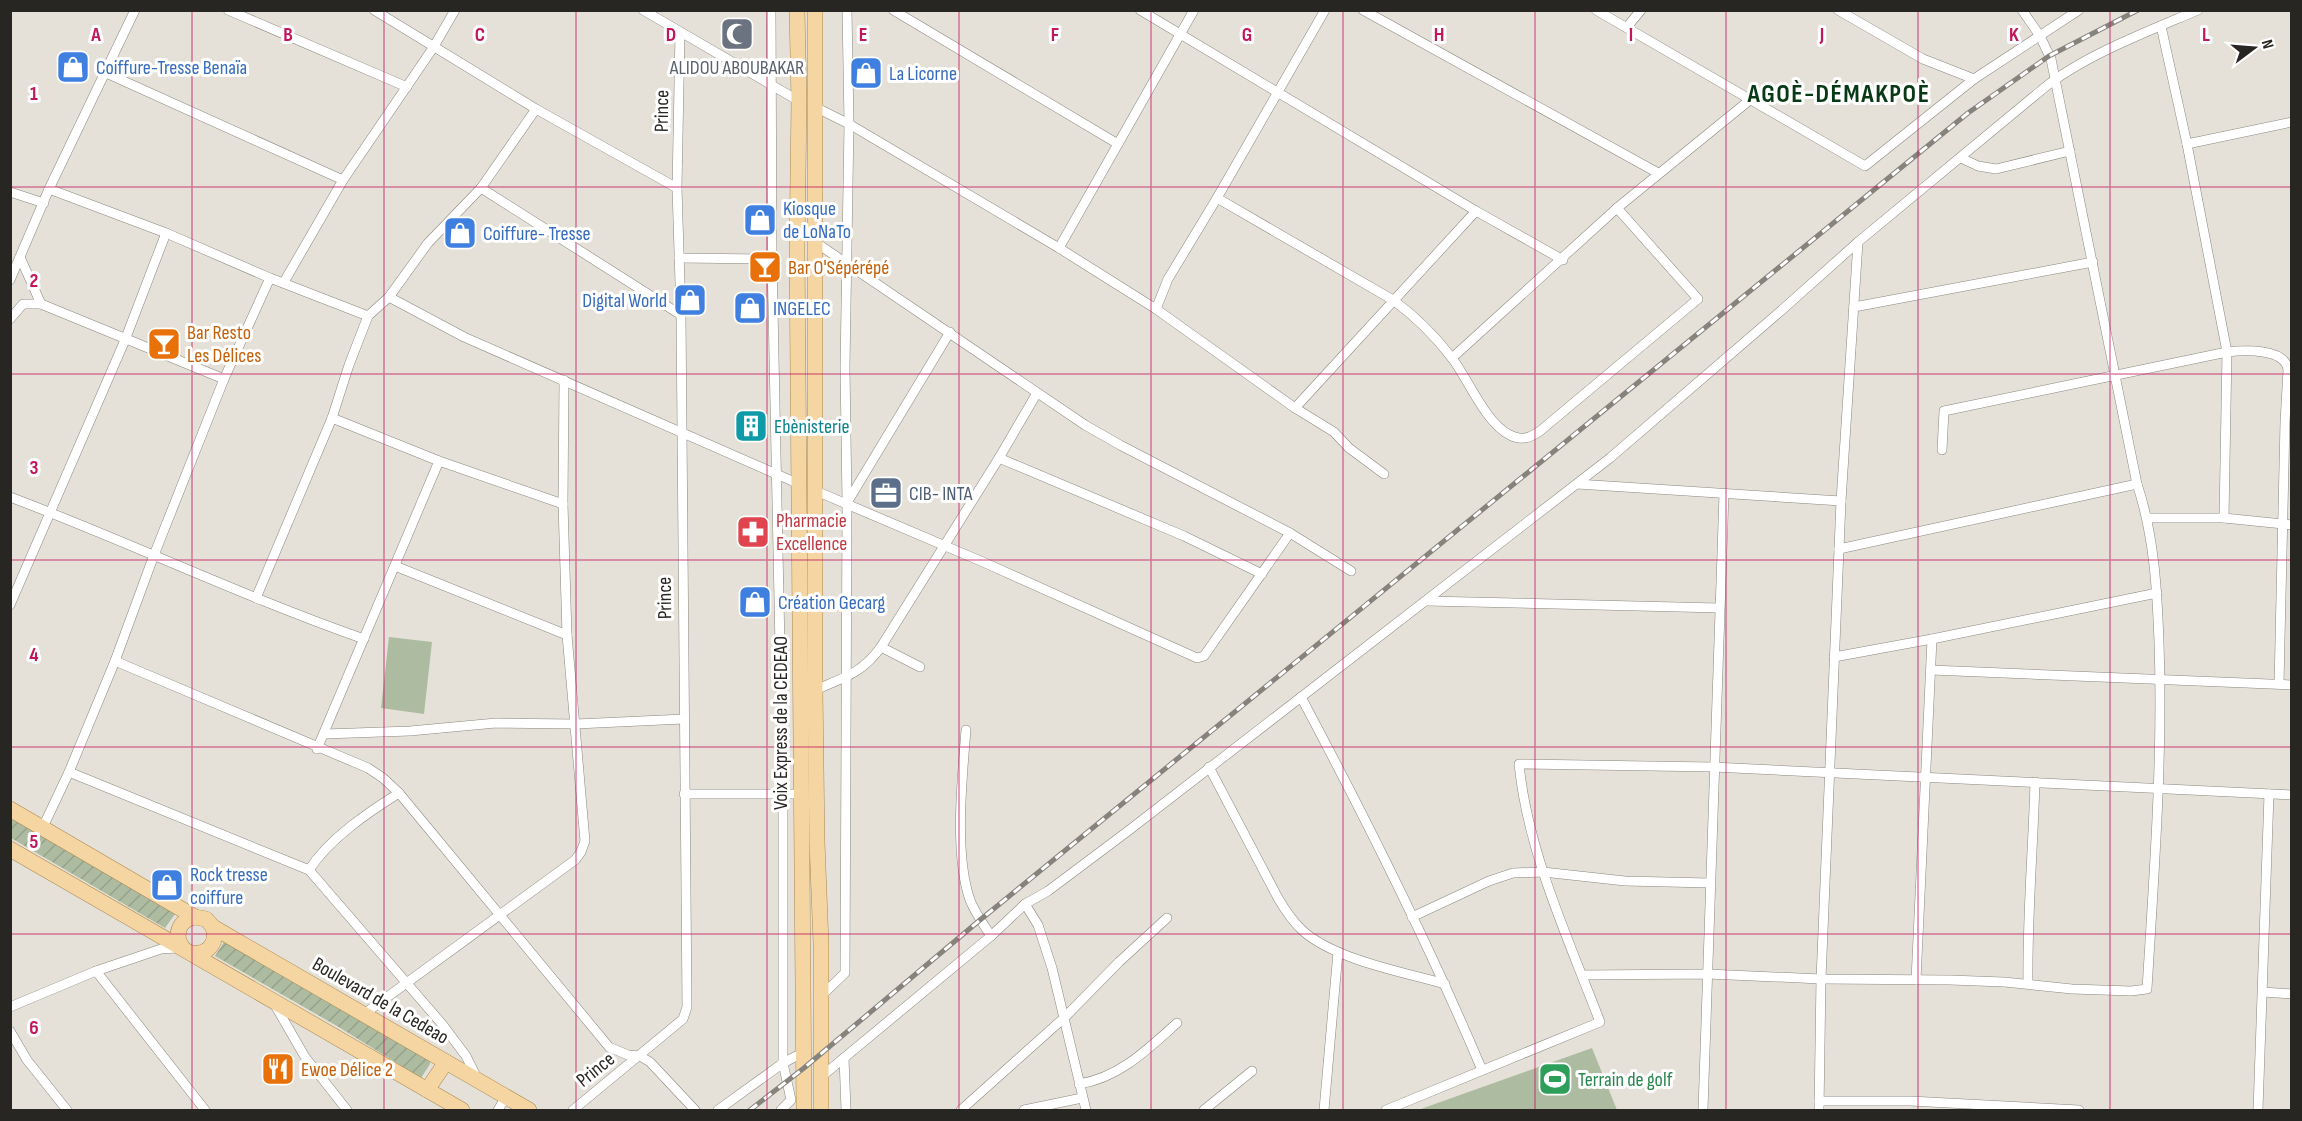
<svg xmlns="http://www.w3.org/2000/svg" width="2302" height="1121" font-family="'Sofia Sans Condensed',sans-serif">
<style>
.garden{fill:url(#garden-furrows)}
.pitch{fill:#adbca0}
.lines{fill:none;stroke-linecap:round;stroke-linejoin:round}
.minor-casing{stroke:#8a877f;stroke-width:10}
.primary-casing{stroke:#a9874f;stroke-width:16}
.minor{stroke:#fff;stroke-width:9}
.primary{stroke:#f5d6a3;stroke-width:15}
.rail-casing{stroke:#86837d;stroke-width:5}
.rail{stroke:#fff;stroke-width:3;stroke-dasharray:9;stroke-linecap:butt}
.grid{fill:none;stroke:#c2185b;stroke-width:1.5;stroke-opacity:0.55}
.labels{text-anchor:middle;stroke-width:6;stroke-linejoin:round;paint-order:stroke}
.shop-label{font-size:20px;fill:#366cbe;stroke:#fff;text-anchor:start}
.worship-label{font-size:20px;fill:#5b616d;stroke:#fff}
.street-label{font-size:20px;fill:#282623;stroke:#fff}
.food-label{font-size:20px;fill:#c56008;stroke:#fff;text-anchor:start}
.culture-label{font-size:20px;fill:#0d838f;stroke:#fff;text-anchor:start}
.service-label{font-size:20px;fill:#4e5e75;stroke:#fff;text-anchor:start}
.health-label{font-size:20px;fill:#be3a42;stroke:#fff;text-anchor:start}
.leisure-label{font-size:20px;fill:#27864d;stroke:#fff;text-anchor:start}
.district-label{font-size:26px;font-weight:bold;letter-spacing:1.5px;fill:#083915;stroke:#fff}
.grid-label{font-size:20px;text-anchor:middle;font-weight:bold;fill:#c2185b;stroke:#fff;stroke-width:6;stroke-linejoin:round;paint-order:stroke}
</style>
<defs>
<pattern id="garden-furrows" width="10" height="10" patternUnits="userSpaceOnUse" patternTransform="scale(1.5)"><rect width="10" height="10" fill="#adbca0"/><path d="M-1 1l2-2M0 10L10 0M9 11l2-2" fill="none" stroke="#95a18a"/></pattern>
</defs>
<rect width="100%" height="100%" fill="#e5e1d8"/>
<!-- garden -->
<g class="garden">
<path d="M11,817l164,97 -10,14 -154,-90z"/>
<path d="M224,942l206,119v3l-9,14 -84,-52 -122,-70z"/>
</g>
<!-- pitch -->
<g class="pitch">
<path d="M389,637l43,5 -8,72 -43,-6z"/>
<path d="M1592,1048l25,62h-199z"/>
</g>
<g class="lines">
<!-- minor casing -->
<g class="minor-casing">
<g id="minor">
<path d="M228,10l179,77"/>
<path d="M374,10l162,99 141,79"/>
<path d="M643,10l156,91"/>
<path d="M771,10l1,249 11,535v269l8,37 -10,10"/>
<path d="M893,10l225,134"/>
<path d="M1140,10l336,201 87,49"/>
<path d="M1363,10l295,163"/>
<path d="M1596,10l269,156 109,-87 105,-69"/>
<path d="M1838,10l85,49 51,20"/>
<path d="M2161,26l26,118 40,208 -3,166"/>
<path d="M1627,27l14,-17"/>
<path d="M106,73l237,107"/>
<path d="M817,108l32,16 210,124 97,61 139,99 39,24 15,16 35,26"/>
<path d="M2187,144l105,-22"/>
<path d="M1961,158l17,8 18,3 74,-18"/>
<path d="M481,188l200,127"/>
<path d="M49,189l117,44 104,45 98,38"/>
<path d="M10,192l34,11"/>
<path d="M1217,198l176,102c22,16 42,36 59,58 16,21 34,66 58,77 11,6 20,3 30,-4l158,-132 -81,-91"/>
<path d="M815,242l270,183 35,20 170,88 61,38"/>
<path d="M1059,248l135,-238"/>
<path d="M20,257l21,47 183,75"/>
<path d="M679,258l93,1"/>
<path d="M10,280l39,-91 86,-179"/>
<path d="M284,282l59,-102 90,-132 22,-38"/>
<path d="M389,297l75,40 335,147"/>
<path d="M1854,307l239,-45"/>
<path d="M1156,309l12,-30 49,-81 108,-188"/>
<path d="M10,319l13,-15h18"/>
<path d="M1452,358l165,-150 134,-109"/>
<path d="M1295,408l181,-197"/>
<path d="M332,418l107,43 124,43"/>
<path d="M1942,450l2,-39 283,-59c17,-2 59,-4 61,18l-3,52 -6,262"/>
<path d="M999,458l185,78 78,38"/>
<path d="M1577,484l264,17"/>
<path d="M816,491l167,71 214,96 7,-2 86,-123"/>
<path d="M10,497c119,45 234,100 354,142"/>
<path d="M848,501l102,-169"/>
<path d="M2148,518h76l68,7"/>
<path d="M1839,549l298,-65"/>
<path d="M395,566l172,69"/>
<path d="M256,598l76,-180 17,-53 19,-49 21,-19 39,-54 53,-55 55,-79"/>
<path d="M1427,601l292,7"/>
<path d="M10,605l115,-265 41,-107"/>
<path d="M881,647l39,20"/>
<path d="M1834,657l98,-18 225,-46"/>
<path d="M115,661l253,107 15,10 16,15 210,254 19,8 12,1 10,6 45,48"/>
<path d="M1931,670l361,15"/>
<path d="M815,690c30,-13 46,-16 66,-43l118,-189 38,-65"/>
<path d="M1301,697c65,122 127,245 181,373"/>
<path d="M966,730c-4,49 -12,124 4,170 5,13 14,25 21,36"/>
<path d="M325,734l85,-3 86,-8 80,1 108,-5"/>
<path d="M317,749l122,-288"/>
<path d="M1209,767l69,131c7,12 15,24 25,33 33,29 100,41 142,53"/>
<path d="M69,772l240,98 133,154 24,32 12,24"/>
<path d="M684,794h117"/>
<path d="M43,827l26,-55 46,-111 39,-106 70,-176 46,-101"/>
<path d="M309,870c20,-31 58,-57 90,-77"/>
<path d="M1025,904l13,21 14,43 34,142"/>
<path d="M1412,917l77,-36 24,-8 30,-1 82,9 84,2"/>
<path d="M96,971l109,139"/>
<path d="M1582,975l126,-1 113,5 129,1 54,2 68,7 59,2 16,-2c7,-115 16,-231 12,-347 -2,-54 -5,-107 -22,-158l-86,-425 -11,-23 -18,-26"/>
<path d="M1916,980l16,-341"/>
<path d="M2028,984c-1,-67 5,-134 7,-202"/>
<path d="M2263,992l29,2"/>
<path d="M821,996l24,-23 2,-470 -2,-136 4,-243 -2,-114"/>
<path d="M275,1005l30,52 42,53"/>
<path d="M10,1007l86,-36 65,-22 16,-1"/>
<path d="M364,1014l211,-154 6,-8 4,-11 -18,-206 -4,-131 1,-124"/>
<path d="M10,1031l17,29 40,50"/>
<path d="M844,1058l2,52"/>
<path d="M821,1077l170,-141 34,-32 23,-13 80,-60 482,-373 173,-149 75,-67 186,-154c41,-33 105,-57 154,-78"/>
<path d="M1079,1084c40,-6 69,-35 98,-61"/>
<path d="M1819,1101h91l169,9"/>
<path d="M498,1110l8,-13"/>
<path d="M573,1110l110,-91 4,-12 -6,-692 -4,-127 3,-156"/>
<path d="M718,1110l65,-47 21,-11"/>
<path d="M961,1110l104,-93 54,-55 48,-44"/>
<path d="M1024,1110l58,-12"/>
<path d="M1204,1110l48,-39"/>
<path d="M1324,1110l14,-158"/>
<path d="M1386,1110l214,-88c-32,-84 -72,-169 -81,-258l194,3 579,28"/>
<path d="M1703,1110l21,-616"/>
<path d="M1819,1110l2,-131 20,-478 17,-259"/>
<path d="M2258,1110l11,-316"/>
</g>
</g>
<!-- primary casing -->
<g class="primary-casing">
<g id="primary">
<path d="M797,10l2,91 -2,148 7,861"/>
<path d="M815,10v680l2,152 4,102v166"/>
<path d="M10,809l185,108 11,2 7,8 316,183"/>
<path d="M10,849l452,261"/>
<path d="M183,948c-10,-13 -4,-28 12,-31"/>
<path d="M192,953c16,2 26,-10 21,-26"/>
<path d="M427,1090l19,-28"/>
</g>
</g>
<!-- minor -->
<use href="#minor" class="minor"/>
<!-- primary -->
<use href="#primary" class="primary"/>
<!-- rail casing -->
<g class="rail-casing">
<path id="rail" d="M750,1110l54,-42 176,-148 988,-807 81,-57 89,-46"/>
</g>
<!-- rail -->
<use href="#rail" class="rail"/>
</g>
<!-- grid -->
<path class="grid" d="M192,10v1100M384,10v1100M576,10v1100M767,10v1100M959,10v1100M1151,10v1100M1343,10v1100M1535,10v1100M1726,10v1100M1918,10v1100M2110,10v1100M10,187h2282M10,374h2282M10,560h2282M10,747h2282M10,934h2282"/>
<!-- icons -->
<defs>
<g id="mosque-square" transform="scale(1.725)"><rect x="-9" y="-9" width="18" height="18" rx="4" fill="#6b7280" stroke="#fff"/><path d="M3.5-4.9A6 6 0 1 0 3.5 4.9A5 5 0 1 1 3.5-4.9Z" fill="#fff"/></g>
<g id="shop-square" transform="scale(1.725)"><rect x="-9" y="-9" width="18" height="18" rx="4" fill="#3f7fe0" stroke="#fff"/><path d="M-5-2.5h2.3a2.7 3.5 0 0 1 5.4 0H5L5.5 6h-11ZM-1.5-2.5h3a1.5 2.3 0 0 0-3 0Z" fill="#fff"/></g>
<g id="bar-square" transform="scale(1.725)"><rect x="-9" y="-9" width="18" height="18" rx="4" fill="#e8710a" stroke="#fff"/><path d="M-6-5H6L.8 .8V4.5H3.5V6h-7V4.5H-.8V.8Z" fill="#fff"/></g>
<g id="building-square" transform="scale(1.725)"><rect x="-9" y="-9" width="18" height="18" rx="4" fill="#0f9aa8" stroke="#fff"/><path d="M-4-6H4V6H1V3H-1V6H-4ZM-2.5-4.3h1.7v1.8h-1.7ZM.8-4.3h1.7v1.8H.8ZM-2.5-1h1.7V.8h-1.7ZM.8-1h1.7V.8H.8Z" fill="#fff"/></g>
<g id="office-square" transform="scale(1.725)"><rect x="-9" y="-9" width="18" height="18" rx="4" fill="#5c6f8a" stroke="#fff"/><path d="M-6-3h4V-5.5h4V-3h4V5H-6ZM-1-4.5V-3h2v-1.5ZM-6 0V1H6V0Z" fill="#fff"/></g>
<g id="pharmacy-square" transform="scale(1.725)"><rect x="-9" y="-9" width="18" height="18" rx="4" fill="#e0444e" stroke="#fff"/><path d="M-2-6h4v4h4v4h-4v4h-4v-4h-4v-4h4Z" fill="#fff"/></g>
<g id="restaurant-square" transform="scale(1.725)"><rect x="-9" y="-9" width="18" height="18" rx="4" fill="#e8710a" stroke="#fff"/><path d="M-5-6h1v4h1v-4h1v4h1v-4h1v5L-1.5 .5V6h-2V.5L-5-1ZM5-6V6H3V1.5H1.5Q1.5-4 5-6Z" fill="#fff"/></g>
<g id="stadium-square" transform="scale(1.725)"><rect x="-9" y="-9" width="18" height="18" rx="4" fill="#2e9e5b" stroke="#fff"/><path d="M0-5a6.5 5 0 1 0 0 10a6.5 5 0 1 0 0-10ZM-3.5-1.8h7v3.6h-7Z" fill="#fff"/></g>
</defs>
<g fill-rule="evenodd">
<use href="#mosque-square" x="737" y="34"/>
<use href="#shop-square" x="73" y="67"/>
<use href="#shop-square" x="866" y="73"/>
<use href="#shop-square" x="760" y="220"/>
<use href="#shop-square" x="460" y="233"/>
<use href="#bar-square" x="765" y="267"/>
<use href="#shop-square" x="690" y="300"/>
<use href="#shop-square" x="750" y="308"/>
<use href="#bar-square" x="164" y="344"/>
<use href="#building-square" x="751" y="426"/>
<use href="#office-square" x="886" y="493"/>
<use href="#pharmacy-square" x="753" y="532"/>
<use href="#shop-square" x="755" y="602"/>
<use href="#shop-square" x="167" y="885"/>
<use href="#restaurant-square" x="278" y="1069"/>
<use href="#stadium-square" x="1555" y="1079"/>
</g>
<g class="labels">
<!-- shop labels -->
<g class="shop-label">
<text x="96" y="74">Coiffure-Tresse Benaïa</text>
<text x="889" y="80">La Licorne</text>
<text x="783" y="215">Kiosque<tspan x="783" dy="23">de LoNaTo</tspan></text>
<text x="483" y="240">Coiffure- Tresse</text>
<text x="667" y="307" text-anchor="end">Digital World</text>
<text x="773" y="315">INGELEC</text>
<text x="778" y="609">Création Gecarg</text>
<text x="190" y="881">Rock tresse<tspan x="190" dy="23">coiffure</tspan></text>
</g>
<!-- worship labels -->
<g class="worship-label">
<text x="737" y="74">ALIDOU ABOUBAKAR</text>
</g>
<!-- street labels -->
<g class="street-label">
<text transform="translate(661 111) rotate(-89)" y="7">Prince</text>
<text transform="translate(664 598) rotate(-91)" y="7">Prince</text>
<text transform="translate(780 723) rotate(-90)" y="7">Voix Express de la CEDEAO</text>
<text transform="translate(381 1000) rotate(30)" y="7">Boulevard de la Cedeao</text>
<text transform="translate(595 1069) rotate(-39)" y="7">Prince</text>
</g>
<!-- food labels -->
<g class="food-label">
<text x="788" y="274">Bar O'Sépérépé</text>
<text x="187" y="339">Bar Resto<tspan x="187" dy="23">Les Délices</tspan></text>
<text x="301" y="1076">Ewoe Délice 2</text>
</g>
<!-- culture labels -->
<g class="culture-label">
<text x="774" y="433">Ebènisterie</text>
</g>
<!-- service labels -->
<g class="service-label">
<text x="909" y="500">CIB- INTA</text>
</g>
<!-- health labels -->
<g class="health-label">
<text x="776" y="527">Pharmacie<tspan x="776" dy="23">Excellence</tspan></text>
</g>
<!-- leisure labels -->
<g class="leisure-label">
<text x="1578" y="1086">Terrain de golf</text>
</g>
<!-- district labels -->
<g class="district-label">
<text x="1839" y="102">AGOÈ-DÉMAKPOÈ</text>
</g>
</g>
<g class="grid-label">
<text x="96" y="41">A</text>
<text x="288" y="41">B</text>
<text x="480" y="41">C</text>
<text x="671" y="41">D</text>
<text x="863" y="41">E</text>
<text x="1055" y="41">F</text>
<text x="1247" y="41">G</text>
<text x="1439" y="41">H</text>
<text x="1631" y="41">I</text>
<text x="1822" y="41">J</text>
<text x="2014" y="41">K</text>
<text x="2206" y="41">L</text>
<text x="34" y="100">1</text>
<text x="34" y="287">2</text>
<text x="34" y="474">3</text>
<text x="34" y="661">4</text>
<text x="34" y="848">5</text>
<text x="34" y="1034">6</text>
</g>
<!-- border -->
<rect width="2302" height="1121" fill="none" stroke="#282623" stroke-width="24"/>
<!-- north arrow -->
<g transform="translate(2254 48) rotate(74)" stroke="#ffffff" stroke-width="4.5" paint-order="stroke">
<path d="M0-4.5L10 22L0 15L-10 22Z" fill="#282623"/>
<text y="-9" font-size="16" font-weight="bold" text-anchor="middle" fill="#282623">N</text>
</g>
</svg>
